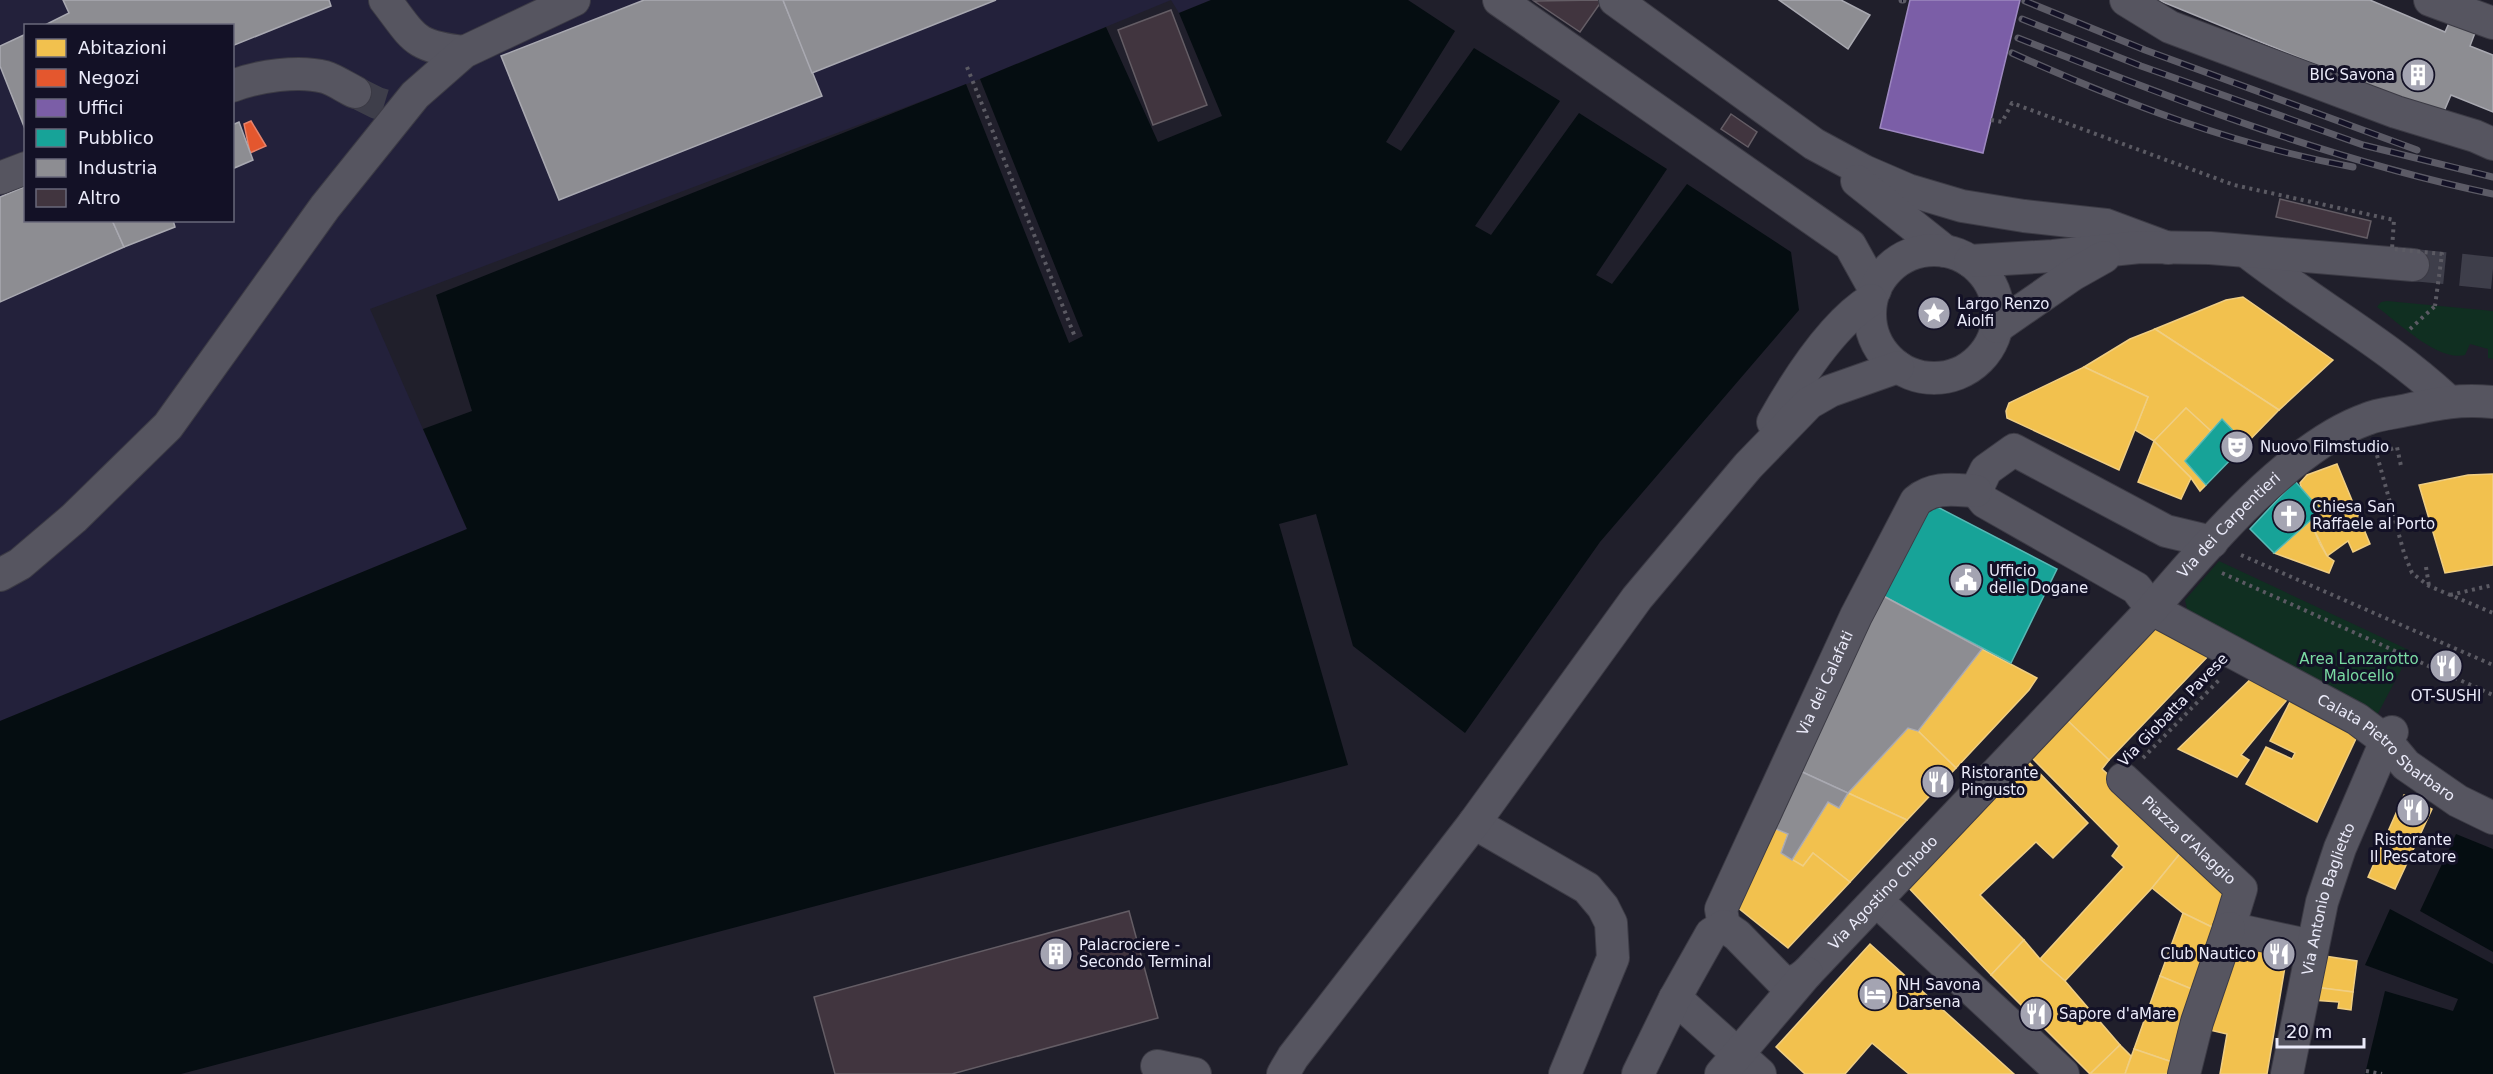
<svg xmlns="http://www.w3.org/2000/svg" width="2493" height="1074" font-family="'DejaVu Sans',sans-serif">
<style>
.built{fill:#23213b;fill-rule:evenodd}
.green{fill:#102f21}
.water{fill:#050d11}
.homes{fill:#f2c14e;stroke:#f0ce82;stroke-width:1.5}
.shops{fill:#e4572e;stroke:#e6836b;stroke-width:1.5}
.offices{fill:#7b5ea7;stroke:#9d88c0;stroke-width:1.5}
.public{fill:#17a398;stroke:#57b9b5;stroke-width:1.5}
.industry{fill:#8d8d92;stroke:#a9a9b1;stroke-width:1.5}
.building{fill:#41353f;stroke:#645d65;stroke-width:1.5}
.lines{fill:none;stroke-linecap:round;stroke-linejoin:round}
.minor-tunnel{stroke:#3e3e4a;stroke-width:32;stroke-dasharray:32 16;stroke-linecap:butt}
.minor-casing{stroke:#3c3b45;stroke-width:34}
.path{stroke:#5b5a63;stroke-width:4;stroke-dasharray:3 4.5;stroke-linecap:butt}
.minor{stroke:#565560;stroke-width:32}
.rail-casing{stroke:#5c5b66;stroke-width:7}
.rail{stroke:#131126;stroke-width:4.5;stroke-dasharray:14;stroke-linecap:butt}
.path-bridge{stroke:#5b5a63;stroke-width:4;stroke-dasharray:3 4.5;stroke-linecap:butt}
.labels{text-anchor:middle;stroke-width:6;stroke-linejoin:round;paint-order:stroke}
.poi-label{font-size:15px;fill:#ebebfa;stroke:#131126;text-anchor:start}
.street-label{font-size:15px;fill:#ebebfa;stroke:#131126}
.park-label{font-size:15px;fill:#7adaa3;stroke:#131126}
</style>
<rect width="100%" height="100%" fill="#201f2b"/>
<!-- built -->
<path class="built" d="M0,0h1211l-32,13 -8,-13 -191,79 -610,230 97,220 -467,192zM26,26h206v194h-206z"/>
<!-- green -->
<g class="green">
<path d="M2387,301l106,10v48l-5,-1v-9l-18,-5 -5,11c-27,7 -67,-33 -88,-48l4,-5z"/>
<path d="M2219,561l192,90 -36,68 -186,-101 -4,-18z"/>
</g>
<!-- water -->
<g class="water">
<path d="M1211,0h197l47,31 -69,111 15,9 73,-103 86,53 -85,125 16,9 88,-122 88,56 -71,106 16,9 75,-100 104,68 8,58 -199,232 -135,191 -112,-87 -37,-132 -37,10 69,241 -1167,309h-181v-353l467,-192 -44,-100 49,-18 -36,-116 530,-211 103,259 14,-7 -103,-257 126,-52 52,115 64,-26 -43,-103z"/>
<path d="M2456,834l37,15v103l-73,-41z"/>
<path d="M2390,909l103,55v110h-128l20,-83 68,20 5,-12 -93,-34z"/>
</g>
<!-- homes -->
<g class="homes">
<path d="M2243,297l90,63 -54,50 -124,-81 71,-29z"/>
<path d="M2155,329l124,81 -42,43 4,-14 -19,-20 -11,12 -25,-23 -32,33 -19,-11 13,-33 -64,-30 46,-28z"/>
<path d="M2084,367l64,30 -29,73 -112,-52 -1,-7 3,-8z"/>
<path d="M2186,408l25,23 -26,30 21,24 -6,6 -9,-13 -37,-37z"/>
<path d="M2154,441l37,37 -10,21 -43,-17z"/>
<path d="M2337,464l33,80 -17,8 -5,-11 -21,15 -17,-35 11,-10 -19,-21 -2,-7 7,-8z"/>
<path d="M2493,474v91l-48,8 -26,-88 49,-10z"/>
<path d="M2310,521l10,23 7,12 7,5 -5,12 -55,-20z"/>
<path d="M2158,621l56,29 -105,110 -42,-40z"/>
<path d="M1982,649l55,29 -8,12 -73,78 -38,-37z"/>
<path d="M2254,676l37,19 -50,60 8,5 -12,17 -59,-28z"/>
<path d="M2293,696l67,34 -43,92 -71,-38 20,-37 26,12 3,-6 -25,-12z"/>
<path d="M2067,720l42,40 -7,9 85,76 -35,43 -87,93 -25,-22 84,-92 -12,-11 7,-10 -87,-88z"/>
<path d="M1908,728l10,3 38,37 -49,52 -59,-27z"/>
<path d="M2023,756l65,67 -35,35 -17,-16 -56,53 44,45 -33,35 -86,-91z"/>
<path d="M1848,793l59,27 -57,62 -37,-29 -10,13 -11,-6 36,-58 11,6z"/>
<path d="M2404,795l28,14 -37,80 -27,-12z"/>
<path d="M1774,828l14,6 -7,19 22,13 10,-13 37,29 -62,66 -51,-41z"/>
<path d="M2187,845l47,44 -14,42 -37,-18 -31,-25z"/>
<path d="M2183,913l37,18 -21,61 -39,-16z"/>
<path d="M2231,937l57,12 -21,125h-47l7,-40 -26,-6z"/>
<path d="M2024,940l16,19 25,22 55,64 -30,29 -99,-99z"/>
<path d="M1870,944l144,130h-105l-37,-31 -27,31h-40l-29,-27z"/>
<path d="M2318,955l39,6 -4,31 -39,-5z"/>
<path d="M2160,976l39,16 -24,71 -41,-14z"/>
<path d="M2314,987l39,5 -2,18 -13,-2 1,-6 -27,-2z"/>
<path d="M2120,1045l11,11 -6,18h-35z"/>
<path d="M2134,1049l41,14 -4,11h-46z"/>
</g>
<!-- shops -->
<path class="shops" d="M251,121l15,25 -16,7 -6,-29z"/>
<!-- offices -->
<path class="offices" d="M1910,0h110l-37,153 -103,-25z"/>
<!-- public -->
<g class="public">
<path d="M2222,419l19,20 -4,14 -31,32 -21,-24z"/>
<path d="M2295,481l26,30 -47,42 -24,-24z"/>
<path d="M1924,500l133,69 -46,94 -137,-72z"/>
</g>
<!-- industry -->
<g class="industry">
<path d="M63,0h266l2,6 -99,40v-20h-189l26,-13z"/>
<path d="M644,0h139l39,96 -263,104 -58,-144z"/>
<path d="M783,0h213l-184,73z"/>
<path d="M1779,0h62l29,15 -22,34z"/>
<path d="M2158,0h212l75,32 8,-18 25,11 -8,21 23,9v57l-42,-17 -9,21z"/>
<path d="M26,34v95h-1l-25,-63v-20z"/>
<path d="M239,122l14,38 -21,9v-44z"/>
<path d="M26,186v34h86l12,27 -124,55v-105z"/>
<path d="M112,220h61l2,7 -51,20z"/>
<path d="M1874,591l108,58 -64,82 -10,-3 -60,65 -48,-22z"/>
<path d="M1800,771l48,22 -9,15 -11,-6 -36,58 -11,-7 7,-19 -14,-6z"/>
</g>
<!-- building -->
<g class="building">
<path d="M1598,0l3,2 -21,30 -46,-31z"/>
<path d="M1171,10l36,95 -54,20 -35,-95z"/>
<path d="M1731,114l26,18 -9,15 -27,-18z"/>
<path d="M2280,199l91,22 -4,17 -91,-21z"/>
<path d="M1129,911l29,107 -206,56h-117l-21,-77z"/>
</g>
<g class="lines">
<!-- minor-tunnel -->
<g class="minor-tunnel">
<path d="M355,92l22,11 23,7"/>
<path d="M2413,265l80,8"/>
</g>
<!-- minor casing -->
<g class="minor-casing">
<g id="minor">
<path d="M385,0c30,39 28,46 79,52"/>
<path d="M1499,0l351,245 25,45"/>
<path d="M1615,0l199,144 50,27 44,19 54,16 62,10 82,9 62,23"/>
<path d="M2126,0l44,27 226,85 79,24 18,8"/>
<path d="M2430,0l63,23"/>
<path d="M232,86c26,-10 67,-16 93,-9 10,3 21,11 30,15"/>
<path d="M0,178l26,-10"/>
<path d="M1857,181l88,70"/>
<circle cx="1934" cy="314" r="64"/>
<path d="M2247,252c65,51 139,91 200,148"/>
<path d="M1970,261l83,-5 87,-9 70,1 203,17"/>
<path d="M1997,327l75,-52 32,-18"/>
<path d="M1773,422c22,-39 59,-98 98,-122"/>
<path id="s1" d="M2212,542l-46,-11 -152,-81 -28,20 -10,21 9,11 151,86 16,21 205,110 29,22 20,24 52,36 35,17"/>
<path d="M0,575l20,-11 54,-46 94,-92 157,-219 90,-112 49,-43 110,-52"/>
<path id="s2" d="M2123,779l118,110 -12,39 83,18"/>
<path d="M1474,823l113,65 16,19 8,16 2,35 -48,116"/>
<path d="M1877,901l186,173"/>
<path id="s3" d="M1724,926l-3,-17 135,-293 60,-115c18,-15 38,-11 60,-10"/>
<path d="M1675,998l85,76"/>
<path d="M1157,1066l38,8"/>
<path d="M1283,1074l10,-17 181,-234 163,-225 111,-132 61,-63 21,-12 68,-24"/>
<path id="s4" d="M1638,1074l37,-76 36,-64 13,-8 13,9 45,46 13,1 12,-9 345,-364c52,-61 138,-163 215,-190 12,-5 27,-6 40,-9 33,-7 52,-11 86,-8"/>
<path d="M1721,1074l86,-101"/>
<path d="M2184,1074l13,-52 32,-94"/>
<path id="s5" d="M2287,1074l35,-172 18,-54 46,-107 6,-9"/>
</g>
</g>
<!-- path -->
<g class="path">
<path d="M967,67l108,270"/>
<path d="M2410,329l25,-23"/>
<path d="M2375,448l29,105 8,20 17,13 64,27"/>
<path d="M2376,454l21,-7 4,19"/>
<path d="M2241,555l252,110"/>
<path d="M2426,567l3,19"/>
<path d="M2222,573l271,122"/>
<path d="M2450,595l43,-10"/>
<path d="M2143,758l76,-78"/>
<path d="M2366,1071l16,3"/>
</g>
<!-- minor -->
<use href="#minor" class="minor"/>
<!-- rail casing -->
<g class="rail-casing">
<g id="rail">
<path d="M1902,0h1"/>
<path d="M2025,1l120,49 272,100"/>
<path d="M2022,19l119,47 222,79 130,32"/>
<path d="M2018,38c155,61 311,122 475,156"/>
<path d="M2012,53c109,49 224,93 341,114"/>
</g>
</g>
<!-- rail -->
<use href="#rail" class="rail"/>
<!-- path-bridge -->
<path class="path-bridge" d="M1991,120l11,2 10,-19 222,82 160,35 -2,29 50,5 -7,52"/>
</g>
<!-- icons -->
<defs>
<g id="building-disc" transform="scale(1.725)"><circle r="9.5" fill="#a4a4b2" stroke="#131126"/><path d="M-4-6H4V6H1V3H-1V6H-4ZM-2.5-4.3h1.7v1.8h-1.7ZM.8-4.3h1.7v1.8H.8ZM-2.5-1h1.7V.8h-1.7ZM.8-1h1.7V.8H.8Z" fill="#fff"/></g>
<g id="sight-disc" transform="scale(1.725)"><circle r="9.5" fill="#a4a4b2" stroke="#131126"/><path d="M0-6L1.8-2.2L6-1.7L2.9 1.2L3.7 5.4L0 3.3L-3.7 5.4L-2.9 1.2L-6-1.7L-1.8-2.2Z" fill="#fff"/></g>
<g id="theatre-disc" transform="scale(1.725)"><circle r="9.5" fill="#a4a4b2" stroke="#131126"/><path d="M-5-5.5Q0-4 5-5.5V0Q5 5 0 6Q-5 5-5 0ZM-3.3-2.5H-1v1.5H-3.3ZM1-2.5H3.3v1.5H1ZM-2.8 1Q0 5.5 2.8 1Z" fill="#fff"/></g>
<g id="church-disc" transform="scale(1.725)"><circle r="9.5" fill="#a4a4b2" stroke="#131126"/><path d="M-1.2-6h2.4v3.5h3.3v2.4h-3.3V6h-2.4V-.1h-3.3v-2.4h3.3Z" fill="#fff"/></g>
<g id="civic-disc" transform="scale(1.725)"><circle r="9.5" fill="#a4a4b2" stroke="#131126"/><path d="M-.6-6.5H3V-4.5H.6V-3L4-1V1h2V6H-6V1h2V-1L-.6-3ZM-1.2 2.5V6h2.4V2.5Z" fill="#fff"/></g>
<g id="restaurant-disc" transform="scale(1.725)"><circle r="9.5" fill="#a4a4b2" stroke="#131126"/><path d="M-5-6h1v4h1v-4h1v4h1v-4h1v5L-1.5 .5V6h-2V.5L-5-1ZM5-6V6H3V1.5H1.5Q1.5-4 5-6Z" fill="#fff"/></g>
<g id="hotel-disc" transform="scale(1.725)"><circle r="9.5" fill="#a4a4b2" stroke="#131126"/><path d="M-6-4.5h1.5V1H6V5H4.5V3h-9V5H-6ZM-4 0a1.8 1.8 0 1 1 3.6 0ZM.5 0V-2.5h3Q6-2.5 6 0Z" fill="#fff"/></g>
</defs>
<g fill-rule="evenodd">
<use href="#building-disc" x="2418" y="75"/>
<use href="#sight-disc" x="1934" y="313"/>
<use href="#theatre-disc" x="2237" y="447"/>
<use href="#church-disc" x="2289" y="516"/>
<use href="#civic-disc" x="1966" y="580"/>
<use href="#restaurant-disc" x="2446" y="666"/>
<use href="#restaurant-disc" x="1938" y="782"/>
<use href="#restaurant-disc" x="2413" y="810"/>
<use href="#building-disc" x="1056" y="954"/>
<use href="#restaurant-disc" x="2279" y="954"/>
<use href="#hotel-disc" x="1875" y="994"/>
<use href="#restaurant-disc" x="2036" y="1014"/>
</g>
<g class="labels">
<!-- poi labels -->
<g class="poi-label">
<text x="2395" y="80" text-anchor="end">BIC Savona</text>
<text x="1957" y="309">Largo Renzo<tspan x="1957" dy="17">Aiolfi</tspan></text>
<text x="2260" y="452">Nuovo Filmstudio</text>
<text x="2312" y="512">Chiesa San<tspan x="2312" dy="17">Raffaele al Porto</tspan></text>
<text x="1989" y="576">Ufficio<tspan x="1989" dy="17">delle Dogane</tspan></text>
<text x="2446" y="701" text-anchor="middle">OT-SUSHI</text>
<text x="1961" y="778">Ristorante<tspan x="1961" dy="17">Pingusto</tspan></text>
<text x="2413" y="845" text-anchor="middle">Ristorante<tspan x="2413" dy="17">Il Pescatore</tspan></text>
<text x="1079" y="950">Palacrociere -<tspan x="1079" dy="17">Secondo Terminal</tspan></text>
<text x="2256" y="959" text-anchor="end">Club Nautico</text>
<text x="1898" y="990">NH Savona<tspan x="1898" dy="17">Darsena</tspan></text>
<text x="2059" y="1019">Sapore d'aMare</text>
</g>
<!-- street labels -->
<g class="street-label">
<text dy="5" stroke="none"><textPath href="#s4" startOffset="897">Via dei Carpentieri</textPath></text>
<text dy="5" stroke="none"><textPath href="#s3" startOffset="266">Via dei Calafati</textPath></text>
<text transform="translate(2173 710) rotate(-46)" y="5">Via Giobatta Pavese</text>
<text dy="5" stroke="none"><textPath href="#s1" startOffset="765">Calata Pietro Sbarbaro</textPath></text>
<text dy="5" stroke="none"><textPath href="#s2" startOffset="90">Piazza d'Alaggio</textPath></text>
<text dy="5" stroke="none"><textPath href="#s4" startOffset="392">Via Agostino Chiodo</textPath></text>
<text dy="5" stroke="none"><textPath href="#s5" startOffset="180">Via Antonio Baglietto</textPath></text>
</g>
<!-- park labels -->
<g class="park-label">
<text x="2359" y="664">Area Lanzarotto<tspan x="2359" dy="17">Malocello</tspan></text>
</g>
</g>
<!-- legend -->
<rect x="24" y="24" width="210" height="198" fill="#131126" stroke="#69687b" stroke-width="1.5"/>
<rect x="36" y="39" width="30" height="18" fill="#f2c14e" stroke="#69687b" stroke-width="1.5"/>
<text x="78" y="54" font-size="18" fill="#ebebfa">Abitazioni</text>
<rect x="36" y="69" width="30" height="18" fill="#e4572e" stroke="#69687b" stroke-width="1.5"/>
<text x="78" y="84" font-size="18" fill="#ebebfa">Negozi</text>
<rect x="36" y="99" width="30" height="18" fill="#7b5ea7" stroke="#69687b" stroke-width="1.5"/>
<text x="78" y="114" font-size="18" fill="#ebebfa">Uffici</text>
<rect x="36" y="129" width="30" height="18" fill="#17a398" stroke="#69687b" stroke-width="1.5"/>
<text x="78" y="144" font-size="18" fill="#ebebfa">Pubblico</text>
<rect x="36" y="159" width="30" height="18" fill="#8d8d92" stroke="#69687b" stroke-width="1.5"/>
<text x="78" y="174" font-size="18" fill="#ebebfa">Industria</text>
<rect x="36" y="189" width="30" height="18" fill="#41353f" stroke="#69687b" stroke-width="1.5"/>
<text x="78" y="204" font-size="18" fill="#ebebfa">Altro</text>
<!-- scale -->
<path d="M2277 1038v9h87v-9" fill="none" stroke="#ebebfa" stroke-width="3"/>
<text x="2286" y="1038" font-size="18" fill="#ebebfa" stroke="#131126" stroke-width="4.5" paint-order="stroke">20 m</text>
</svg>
